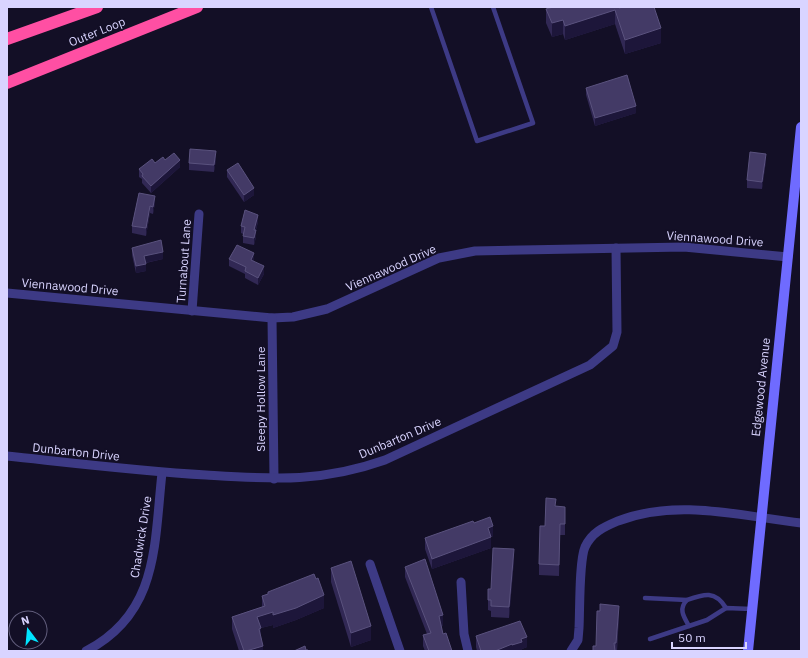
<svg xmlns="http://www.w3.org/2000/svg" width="808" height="658" font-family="'IBM Plex Sans',sans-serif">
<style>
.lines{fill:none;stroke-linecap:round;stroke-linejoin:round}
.lane{stroke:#3d3a85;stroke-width:4.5}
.street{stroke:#3d3a85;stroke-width:9}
.secondary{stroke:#6f6bff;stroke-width:10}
.highway{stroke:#ff4fa3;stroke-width:12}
.wall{fill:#312854}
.shaded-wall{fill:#1d163a}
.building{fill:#433a66;stroke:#5a527e}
.labels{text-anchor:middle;stroke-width:3.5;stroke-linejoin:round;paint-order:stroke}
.street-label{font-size:12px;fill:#d9d4ff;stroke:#130f26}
</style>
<rect width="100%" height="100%" fill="#130f26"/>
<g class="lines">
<!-- lane -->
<g class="lane">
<path d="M431,7l46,134 56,-18 -40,-116"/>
<path d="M645,598l42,2"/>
<path d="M689,626c-5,-9 -11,-17 -2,-26 17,-6 28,-10 39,8"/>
<path d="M650,639l57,-19 19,-12 26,1"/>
</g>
<!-- street -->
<g class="street">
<path d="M7,293l265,25 21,-1 34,-8 112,-51 36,-7 209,-4 104,10"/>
<path d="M192,311l7,-97"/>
<path d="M272,318l2,161"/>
<path d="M7,456c66,7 132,15 199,19 67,4 114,8 179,-15l205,-95 23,-19 4,-14 -1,-84"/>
<path d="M370,564l30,87"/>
<path d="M461,582l3,52 4,17"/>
<path d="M86,651c73,-38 68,-106 76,-178"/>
<path d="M571,651l7,-11 1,-12c1,-18 0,-67 6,-81 7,-15 19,-20 33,-26 59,-23 122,-5 183,2"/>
</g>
<!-- secondary -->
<path class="secondary" d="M748,651l53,-524"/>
<!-- highway -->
<g class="highway">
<path d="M7,39l90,-32"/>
<path d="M7,83l190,-76"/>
</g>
</g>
<!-- wall -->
<g class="wall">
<path d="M619,8l42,35 -36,11 -10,-30 -50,16 -2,-6 -11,3 -6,-14v-14z"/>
<path d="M586,88l50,25 -41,13 -9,-31z"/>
<path d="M216,159l-2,13 -25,-2v-7z"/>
<path d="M165,160l15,7 -29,26 -9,-10v-4l-3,-2v-8z"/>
<path d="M766,161l-4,28 -15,-1v-8z"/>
<path d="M227,170l27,25 -10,7 -17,-25z"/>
<path d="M139,193l16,10 -2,11 -3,-1 -4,23 -14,-3v-7z"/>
<path d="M258,222l-2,8v7l-2,8 -11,-2v-9l-2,-1v-7z"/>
<path d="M132,248l31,11 -17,4v8l-10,2 -4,-18z"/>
<path d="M229,259l25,1v1l10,13 -6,11 -13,-7v-4l-16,-8z"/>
<path d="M556,506l9,1v28h-5l-1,41 -20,-1v-11l6,-38z"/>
<path d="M474,523l19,13 -2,1v11l-59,21 -7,-20v-11z"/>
<path d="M514,560l-5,58 -18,-1v-6l-3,-1v-10l3,-11z"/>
<path d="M405,567l38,59h-2l2,8 9,17h-27l-2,-5v-11l4,-1 -22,-57z"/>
<path d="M331,568l40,72 -20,7 -20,-65z"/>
<path d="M268,592l56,16 -28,12 -23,8v-3l-12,3v8l2,15h-24l-7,-22v-12l30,-10v-11l6,-2z"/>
<path d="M619,616l-2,35h-24z"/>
<path d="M476,636l51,11 -5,2v2h-45l-1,-4z"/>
</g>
<!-- shaded-wall -->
<g class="shaded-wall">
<path d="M615,10v14l-50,16v-14z"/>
<path d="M563,20v14l-11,3v-14z"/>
<path d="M661,28v15l-36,11v-14z"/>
<path d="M636,106v7l-41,13v-8z"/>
<path d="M216,151v8l-2,13v-7z"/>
<path d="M766,154v7l-4,28v-7z"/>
<path d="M180,160v7l-29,26v-7z"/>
<path d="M254,188v7l-10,7v-7z"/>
<path d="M155,196v7l-2,11v-7z"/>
<path d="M150,206v7l-4,23v-8z"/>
<path d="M258,215v7l-4,15v-7z"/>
<path d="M256,230v7l-2,8v-7z"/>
<path d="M163,252v7l-19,4v-7z"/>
<path d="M254,253v7l-3,7v-7z"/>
<path d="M146,264v7l-10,2v-7z"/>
<path d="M264,266v8l-6,11v-7z"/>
<path d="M493,526v10l-2,1v11l-59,21v-10l56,-31z"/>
<path d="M514,549v11l-5,58v-11z"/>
<path d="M324,595v13l-28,12 -23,8v-13z"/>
<path d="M619,606v10l-3,35v-8z"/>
<path d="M273,612v13l-12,3v13l-4,-24z"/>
<path d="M443,615v11l-4,1v-11z"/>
<path d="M371,626v14l-20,7v-14z"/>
<path d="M527,637v10l-5,2v2h-10v-6l9,-6z"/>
<path d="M512,644v7h-17z"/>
<path d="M263,646v5h-17z"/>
</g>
<!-- building -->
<g class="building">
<path d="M553,7h66v1l4,-1h31l7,21 -36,12 -10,-30 -50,16 -2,-6 -11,3 -6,-14z"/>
<path d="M627,75l9,31 -41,12 -9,-30z"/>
<path d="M190,149l26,2 -2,14 -25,-2z"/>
<path d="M750,152l16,2 -4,28 -15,-2z"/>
<path d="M174,153l6,7 -29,26 -9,-10 1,-2 -4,-5 13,-10 3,4 8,-6 2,3z"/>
<path d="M238,163l16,25 -10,7 -17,-25z"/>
<path d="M139,193l16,3 -2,11 -3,-1 -4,22 -14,-2z"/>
<path d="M245,210l13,5 -4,15h2l-2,8 -11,-2 2,-9 -4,-1z"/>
<path d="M161,240l2,12 -19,4 2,8 -10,2 -4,-18z"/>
<path d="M237,245l17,8 -3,7 13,6 -6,12 -13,-7 1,-4 -17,-8z"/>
<path d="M546,498l10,1 -1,7 10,1v17h-5l-1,41 -20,-1 1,-38h5z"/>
<path d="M490,517l3,9 -5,2 3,9 -59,22 -7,-21 48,-17 1,2z"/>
<path d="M493,548l21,1 -5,58 -18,-1v-6h-3v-11h3z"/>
<path d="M425,559l18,56 -4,1 4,18 3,-1 6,18h-23l-6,-16 8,-2 -26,-66z"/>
<path d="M351,561l20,65 -20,7 -20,-65z"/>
<path d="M314,574l2,5 2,-1 6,17 -28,13 -23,7v-3l-16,5 4,11 -2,1 4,17 -17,5h-2l-12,-34 33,-11 -3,-10 6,-2v-2z"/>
<path d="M600,604l19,2 -3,37h-2l1,8h-22v-5h3l1,-35h3z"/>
<path d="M520,621l7,16 -6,2 1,3 -10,3v-1l-17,7h-14l-5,-15z"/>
<path d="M305,646l1,4h2l1,1h-15z"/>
</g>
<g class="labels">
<!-- street labels -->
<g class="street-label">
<text transform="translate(97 32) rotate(-22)" y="4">Outer Loop</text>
<text transform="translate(715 239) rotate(4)" y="4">Viennawood Drive</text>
<text transform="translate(184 261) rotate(-86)" y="4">Turnabout Lane</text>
<text transform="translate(391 268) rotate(-24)" y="4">Viennawood Drive</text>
<text transform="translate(70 287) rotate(5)" y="4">Viennawood Drive</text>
<text transform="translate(761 387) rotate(-84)" y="4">Edgewood Avenue</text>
<text transform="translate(261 399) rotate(-90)" y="4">Sleepy Hollow Lane</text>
<text transform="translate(400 438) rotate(-23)" y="4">Dunbarton Drive</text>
<text transform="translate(76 452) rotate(6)" y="4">Dunbarton Drive</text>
<text transform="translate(141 537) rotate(-81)" y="4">Chadwick Drive</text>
</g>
</g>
<!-- border -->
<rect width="808" height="658" fill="none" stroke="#d9d4ff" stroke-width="16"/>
<!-- north arrow -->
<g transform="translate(28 630) rotate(344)"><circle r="19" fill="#130f26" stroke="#625e7d"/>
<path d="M0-3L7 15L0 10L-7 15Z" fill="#00e5ff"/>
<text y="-6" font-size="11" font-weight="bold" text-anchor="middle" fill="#d9d4ff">N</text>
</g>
<!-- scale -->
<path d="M672 642v6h74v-6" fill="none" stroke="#d9d4ff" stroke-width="2"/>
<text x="678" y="642" font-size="12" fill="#d9d4ff" stroke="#130f26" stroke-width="3" paint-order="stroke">50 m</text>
</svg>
